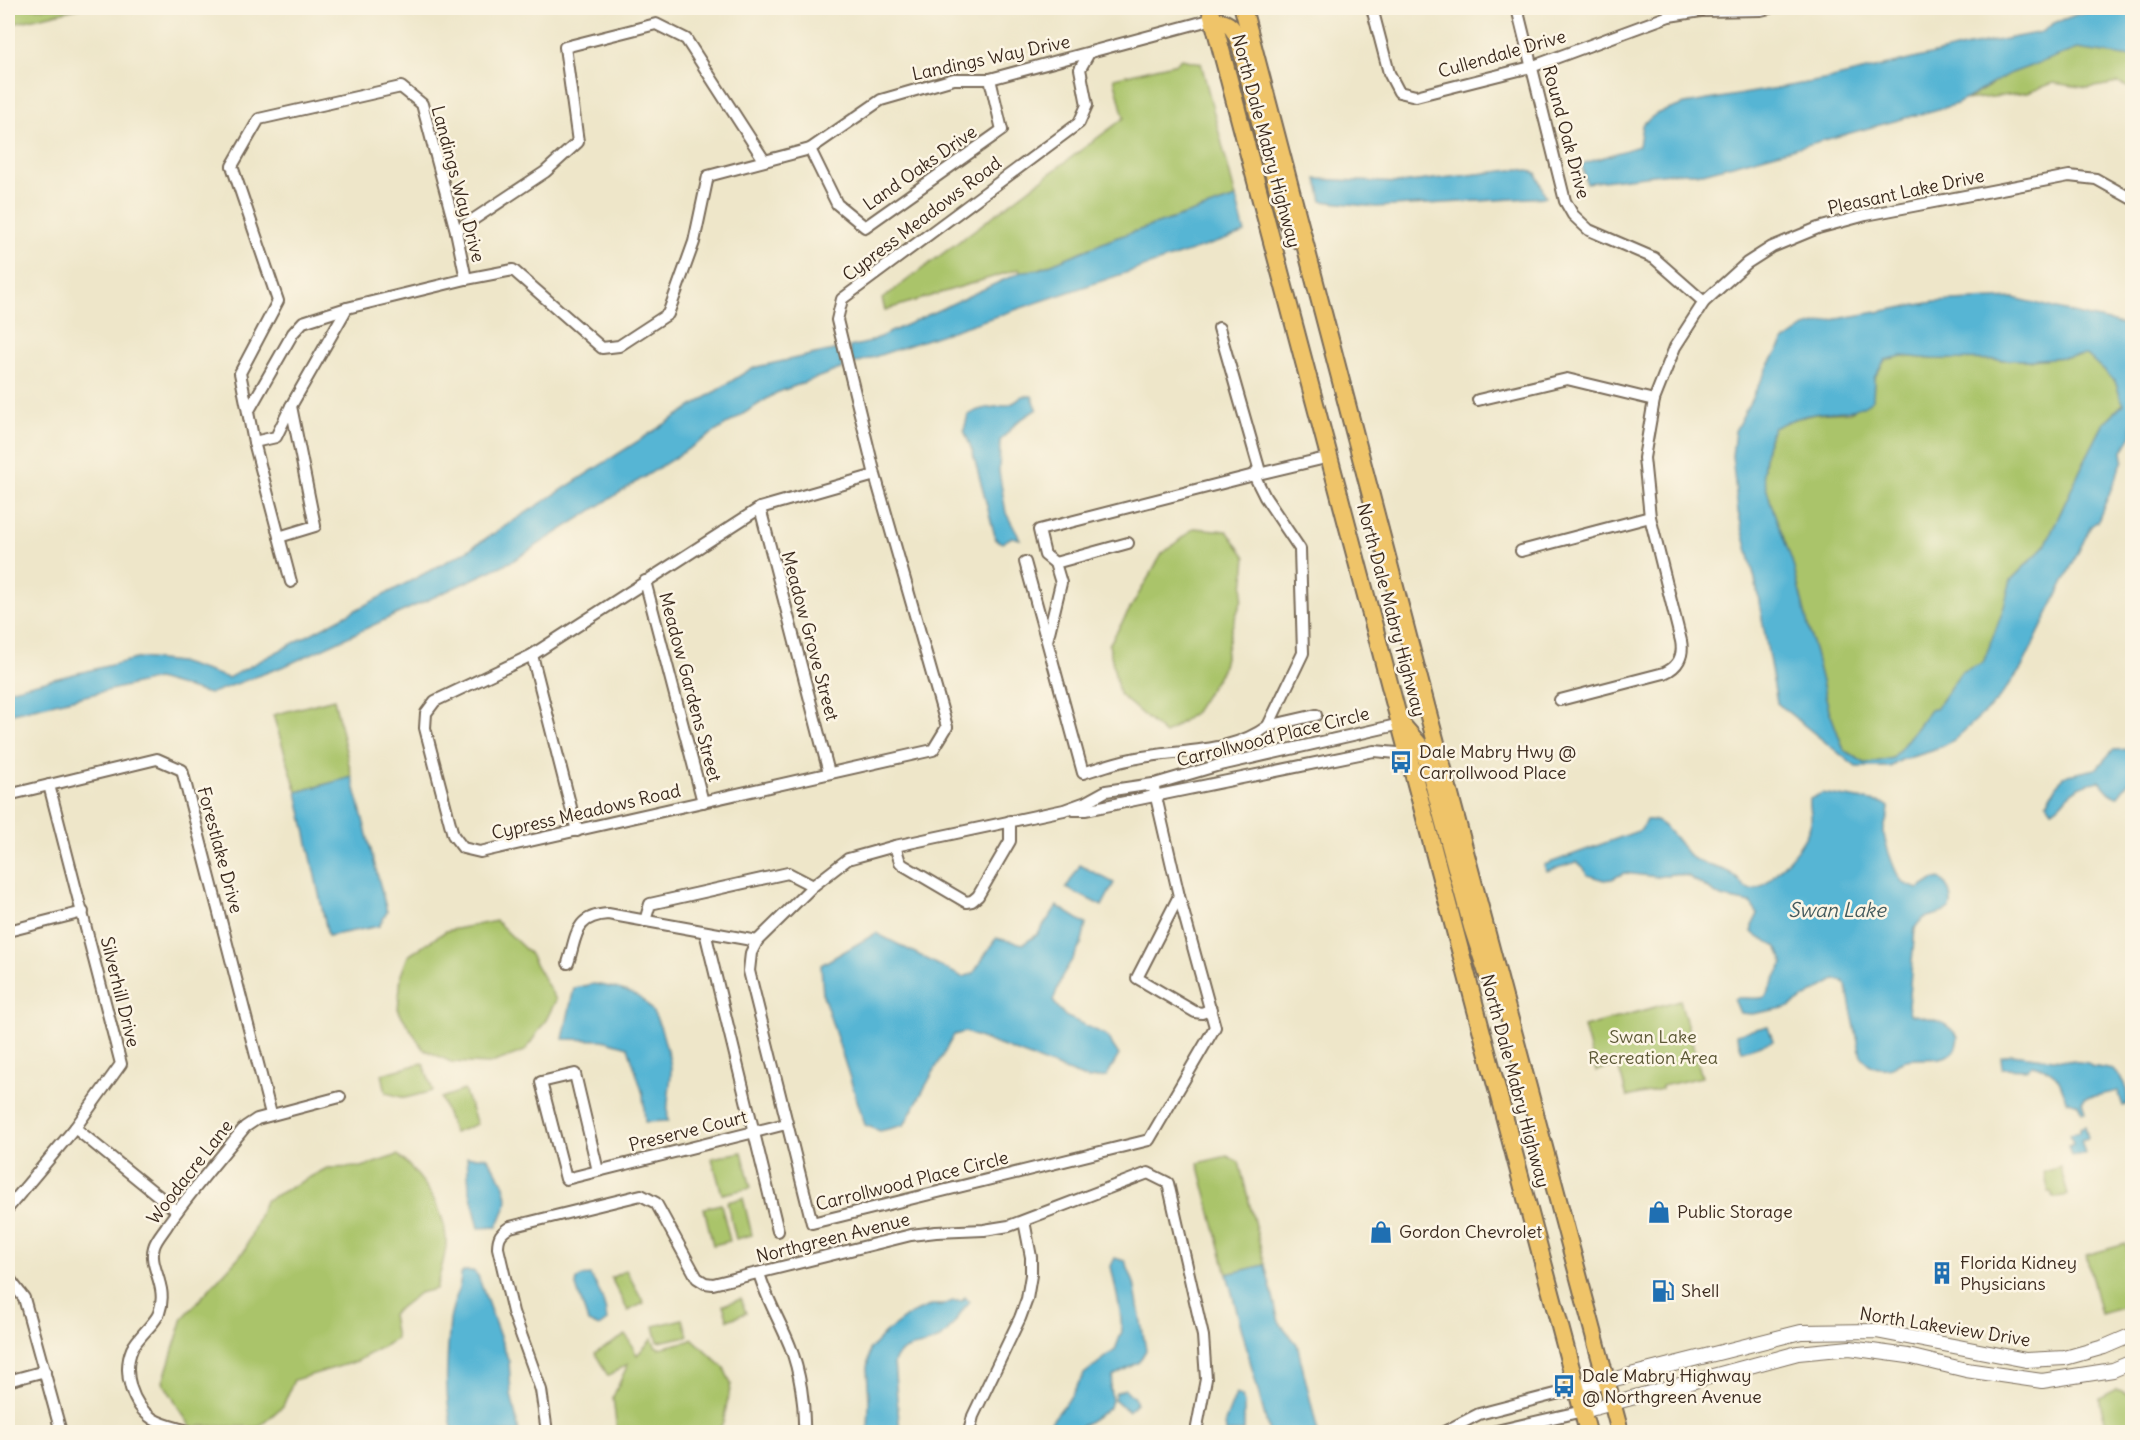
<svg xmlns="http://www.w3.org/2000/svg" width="2140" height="1440" font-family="Delius,sans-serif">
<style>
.green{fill:#aac46a;stroke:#727744;stroke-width:1.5}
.water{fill:#56b5d4;stroke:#487079;stroke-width:1.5;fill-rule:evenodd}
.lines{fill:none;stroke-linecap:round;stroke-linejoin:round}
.minor-casing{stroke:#7a6c5a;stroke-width:14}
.tertiary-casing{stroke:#7a6c5a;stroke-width:16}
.primary-casing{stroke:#7a6c5a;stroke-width:20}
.minor{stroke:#fff;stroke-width:10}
.tertiary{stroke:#fff;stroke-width:14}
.primary{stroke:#efc469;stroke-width:16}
.labels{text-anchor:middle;stroke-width:5;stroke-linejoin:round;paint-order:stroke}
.street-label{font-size:18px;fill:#3b2a1e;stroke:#fcf5e5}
.poi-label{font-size:18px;fill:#3b2a1e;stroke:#fcf5e5;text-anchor:start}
.park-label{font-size:18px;fill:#5c5835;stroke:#fcf5e5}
.water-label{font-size:20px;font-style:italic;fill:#445b5e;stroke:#fcf5e5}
</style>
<rect width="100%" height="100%" fill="#fcf5e5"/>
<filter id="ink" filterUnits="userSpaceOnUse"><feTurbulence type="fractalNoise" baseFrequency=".0167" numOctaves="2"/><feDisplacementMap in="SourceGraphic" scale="12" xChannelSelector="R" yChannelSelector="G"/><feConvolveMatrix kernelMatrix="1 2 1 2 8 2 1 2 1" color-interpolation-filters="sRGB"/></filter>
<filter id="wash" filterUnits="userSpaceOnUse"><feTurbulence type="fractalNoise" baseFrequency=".008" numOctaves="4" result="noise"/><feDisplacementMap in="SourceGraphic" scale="24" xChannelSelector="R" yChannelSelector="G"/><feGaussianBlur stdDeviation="1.35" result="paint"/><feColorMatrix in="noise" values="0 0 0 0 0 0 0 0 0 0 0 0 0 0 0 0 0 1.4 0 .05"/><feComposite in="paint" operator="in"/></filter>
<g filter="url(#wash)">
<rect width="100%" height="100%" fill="#eee6c9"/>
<!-- green -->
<g class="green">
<path d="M8,8h72l-72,17z"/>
<path d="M2077,49l55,8v32l-14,-6 -30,5 -35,-5 -26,10 -61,7 43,-26z"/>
<path d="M1181,59l20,4 35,135 -121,40 -78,32 -17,2 -1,-3 -134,41 -3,-11 242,-181 -10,-40 63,-15z"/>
<path d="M2087,355l28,26 8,23 -19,19 -20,39 -39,84 -34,34 -8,33 -20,50 -22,9 -25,36 -43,50 -27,6 -22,-14 -15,-40 -37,-149 -20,-54 -9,-32 3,-28 7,-19 17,-8 25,-6 35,-2 23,-13 1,-21 11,-18 17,-4 30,3 97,1z"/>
<path d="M1194,528l33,3 19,26 -4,42 -10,28 -10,43 -27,42 -30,22 -46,-40 -10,-49 53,-91z"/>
<path d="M334,699l18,78 -55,15 -24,-77z"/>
<path d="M496,921l33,32 27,47 -10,20 -21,31 -36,13 -38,-2 -28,-13 -25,-39 3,-35 7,-19 38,-25z"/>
<path d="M1680,1000l22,77 -40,9v3l-35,8 -9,-32 -22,6 -12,-44z"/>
<path d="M423,1063l10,28 -28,7 -19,-5 -4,-19z"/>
<path d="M464,1090l13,34 -23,9 -13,-35z"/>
<path d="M742,1152l9,36 -29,6 -10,-36z"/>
<path d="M398,1155c24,22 45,49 48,83 2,13 -7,37 -10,51l-17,4 -27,21 4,25 -39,22 -63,19 -11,26 -24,21 -69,-1 -27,-44 20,-64 62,-68 20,-49 62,-33 35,-1z"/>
<path d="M1227,1156l12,6 26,103 -38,9 -29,-111z"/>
<path d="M2060,1167l8,28 -14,3 -2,-6h-3l-5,-20z"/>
<path d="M743,1198l9,37 -16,4 -9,-37z"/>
<path d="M721,1204l9,37 -17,4 -9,-37z"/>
<path d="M2126,1244l6,23v38l-31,9 -15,-59z"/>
<path d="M626,1270l18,33 -16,8 -17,-33z"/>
<path d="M741,1299l5,14 -18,7 -5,-15z"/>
<path d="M683,1319l5,17 -30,6 -4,-16z"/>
<path d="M626,1335l11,20 15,-16 3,7 4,2 30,-7 3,-3 32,30 7,16 -8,39 -6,9h-100l-4,-35 15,-33 -20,12 -13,-23z"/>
<path d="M2117,1389l15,7v36h-26c2,-12 -7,-22 -6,-34z"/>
</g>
<!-- water -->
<g class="water">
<path d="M2114,8h18v49l-55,-8 -68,25 -52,30 -254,69h-33l-84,10 -4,-19 57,-18 3,-21 14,-11 29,-10 139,-24 140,-33 78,-15 12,-9 24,-9z"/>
<path d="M1520,169l16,4 10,24 -170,10 -54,-6 -5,-22 83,4z"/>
<path d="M1236,198l9,35 -392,131 -4,-17 18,-4 156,-72 14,-1 78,-32z"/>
<path d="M2013,298c21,4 39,10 60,15 19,5 40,8 59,14v107l-10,17 1,9 -25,61 -7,5 -70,143 -24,32 -43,39 -22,11 -31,9 -11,7h-34l-79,-64 -22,-124 -17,-67 -6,-56 3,-25 34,-66 14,-23 22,-15 32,-8 97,-17zM2087,355l28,26 8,23 -19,19 -20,39 -39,84 -34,34 -9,33 -19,50 -22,9 -25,36 -6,2 -37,48 -27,6 -22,-14 -15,-40 -37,-149 -20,-54 -9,-32 3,-28 7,-19c13,-6 26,-12 41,-14 21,-4 42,1 59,-15l1,-21 11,-18 17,-4 30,3 97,1z"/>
<path d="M838,349l5,19 -67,25 -262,167 -227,105 -78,29 -52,-15 -149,35v-24l132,-32 39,4 49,16 237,-126 287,-184z"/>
<path d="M1022,396h10l5,13 -20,13 -17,19 -1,31 7,41 14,26 -8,-2 -10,6 -6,-3 -23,-87 -9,-23 4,-15c16,-12 41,-3 54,-19z"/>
<path d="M2132,749v29l-14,18 -6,-1 -13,-14c-13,2 -23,6 -32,15 -5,6 -7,10 -15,14l-5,-7 16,-27 33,-7 17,-19z"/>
<path d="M352,777l35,135 -8,14 -51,10 -31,-144z"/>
<path d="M1822,793l61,10 6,4c0,9 -4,15 -5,23 -1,9 11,44 18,51 4,5 11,6 17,8l14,-9 7,-2c9,8 13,20 10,31 -15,10 -25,2 -35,19l-7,78 2,8c21,5 35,5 48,23 -1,5 -1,10 -4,14 -11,13 -37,4 -51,10 -10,4 -9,8 -23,7 -9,-1 -14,-5 -19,-12l-15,-71 -3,-4 -8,-1 -46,27 -37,7 -12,-1 -6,-14c10,-4 19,2 31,-2l18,-33c-6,-30 -15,-15 -31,-32v-6l6,-12 -8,-11 -29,-6 -33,-21 -16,-2 -14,3 -34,-4 -12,6 -8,1 -17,-5 -3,-7 -7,-6 -31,9 -2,-6 97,-35 5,-10c18,-3 32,24 44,36 11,10 29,10 42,18 5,3 8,10 13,13 13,9 26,-8 33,-16 13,-14 29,-30 33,-49 1,-9 -2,-15 -1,-23z"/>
<path d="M1080,865l34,18 -12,23 -36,-18z"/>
<path d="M1057,906l29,18 -5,21 -19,31 -9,25 12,15 41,19 13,20 -13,22 -18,2 -123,-47 -11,3 -50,90 -24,6 -15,-6 -42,-130 -2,-30 55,-32 86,44 11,-3 23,-36 27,6 14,-9z"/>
<path d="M594,984c43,7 60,14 71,59 2,8 6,18 6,27 0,17 -5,33 -3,51l-23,1 -2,-28 -15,-47 -25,-7 -40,-1 11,-51z"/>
<path d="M1768,1026l5,15 -31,10 -6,-17z"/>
<path d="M2011,1054l77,9 3,3 23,4c10,10 16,21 12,35l-3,1 -5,-15 -33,7 -3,4 3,10h-3l-4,-8 -12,-4c-7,-23 -9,-29 -34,-35l-5,4 -25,-1 -1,-11z"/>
<path d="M2085,1126l3,12 -7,2 4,14 -13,2 -3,-10 4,-2 -3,-10 10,-2v-4z"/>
<path d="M467,1157h20l16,25 5,19 -11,26 -18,1 -10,-40z"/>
<path d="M1115,1258l10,3 9,22 12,67 -7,12 -26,14 -3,12 2,13 -4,8 -35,23h-30l26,-33 15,-25 31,-24 7,-19 -2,-21 -9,-44z"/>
<path d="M1265,1265l14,57 18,22 21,88h-49l-42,-158z"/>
<path d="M464,1271h9l5,5 31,86 2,32 8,38h-66c-10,-42 -6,-70 -3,-112 2,-16 11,-30 11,-46z"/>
<path d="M590,1275c9,13 16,30 17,46l-8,6 -11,-5 -12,-36 1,-7 6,-3z"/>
<path d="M965,1297l4,5c-11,12 -16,28 -30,37 -16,10 -38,3 -45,24l6,69h-32l1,-30 -2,-34 3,-19 15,-16 26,-19 21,-9h11l10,-4h9z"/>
<path d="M1125,1389l11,11v3l-8,8 -14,-12 2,-6z"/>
<path d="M1236,1394l6,2 2,8v27l-2,1h-16l-1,-10z"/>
</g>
</g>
<g filter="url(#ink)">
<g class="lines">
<!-- minor casing -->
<g class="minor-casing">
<g id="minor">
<path d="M1372,8l17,65 10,19 17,4 115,-29 138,-51 32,-5 60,-1 9,-2"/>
<path d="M1517,8l48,193 8,14 16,15 65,28 50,44"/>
<path d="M810,149l27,55 28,23 137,-97 -12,-51"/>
<path d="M456,231l89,-59 33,-30 -13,-95 91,-23 30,15 78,121"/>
<path d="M1478,400l89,-21 87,21"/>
<path d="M248,412l45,-79 10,-11 44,-14"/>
<path d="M254,442l22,-5 15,-31"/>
<path d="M875,475l-115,33 -228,147 -97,46 -9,12 -1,15 28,107 10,13 17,4 453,-102 14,-23 -72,-252 -38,-155 5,-21 237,-176 8,-18 -7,-36 9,-16"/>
<path d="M760,508l69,265"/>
<path d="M279,537l36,-11 -24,-120 56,-98 119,-29 47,-9 89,78 17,-2 49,-32 26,-72 14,-66 102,-27 71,-49 73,-21h36l223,-60"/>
<path d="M1128,543l-73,20 6,20 -14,58 36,132c16,-5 33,-11 49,-14 45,-10 98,-4 136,-33"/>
<path d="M1521,551l129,-34"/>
<path d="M1025,562l21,76"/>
<path d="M1055,563l-10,-8 -6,-25 215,-55 5,-7 -40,-140"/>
<path d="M645,581l58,221"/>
<path d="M291,582l-37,-140 -14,-69 38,-72 -46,-135 27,-47 142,-32 21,17 34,127 10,48"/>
<path d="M532,655l45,176"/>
<path d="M1560,700l104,-27c14,-6 20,-17 17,-32l-31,-124 -6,-59 10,-58 21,-53 29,-45 43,-39 25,-16 46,-19 48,-13 203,-39 27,3 36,20"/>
<path d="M1316,715l-48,11 35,-73 -3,-104 -35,-52 -11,-22 76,-18"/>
<path d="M1153,784l26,112 36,131 -66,113 -337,83 -63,-252 2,-18 6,-12 56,-55 35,-27 47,-13 169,-36 22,-8 20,-11z"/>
<path d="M1148,786l68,-20 185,-42"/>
<path d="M8,795l149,-36 25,11 89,344"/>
<path d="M1073,810h13l288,-59 35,3"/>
<path d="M895,846l5,16 3,3 63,37 6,-1 6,-5 32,-55v-20"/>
<path d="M1179,896l-42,82 58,34 7,1 9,-4"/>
<path d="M645,921l5,-17 138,-31 25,13"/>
<path d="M8,931l75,-19"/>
<path d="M705,932l73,299"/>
<path d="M568,963c9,-27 6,-47 40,-49l149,27"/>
<path d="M75,1128l102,83"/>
<path d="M598,1171l-23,-97 -34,8 25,97 220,-55"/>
<path d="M8,1208l67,-80 46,-64 -72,-279"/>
<path d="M759,1273c7,25 21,48 31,73 10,26 15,58 14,86"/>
<path d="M8,1277l16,21 37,134"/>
<path d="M8,1381l37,-10"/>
<path d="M191,1432c-12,-4 -27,-6 -38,-13 -21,-14 -31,-46 -21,-70 6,-13 23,-25 27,-36 10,-28 -11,-45 -5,-66 2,-8 10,-16 14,-23 24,-34 51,-65 77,-97l12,-8 83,-22"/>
<path d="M547,1432l-6,-42 -28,-78 -15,-64c0,-12 3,-15 12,-21l131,-32 15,8 41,75 8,5 8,1 198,-49 25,-3 48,-2 25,-4 139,-53 20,10 35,153 3,43 -10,53"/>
<path d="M969,1432l4,-16 47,-98 7,-19 4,-24v-18l-7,-36"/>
<path d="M1444,1432l35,-18 96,-25"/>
<path d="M1492,1432l91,-21"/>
</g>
</g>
<!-- tertiary casing -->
<g class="tertiary-casing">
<g id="tertiary">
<path d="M1575,1389l226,-57 75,-1 150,29 39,-2 39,-11 28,-12"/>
<path d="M1583,1411l215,-58 52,-5 58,8 58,14 76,11 71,-11 19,-8"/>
</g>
</g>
<!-- primary casing -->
<g class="primary-casing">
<g id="primary">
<path d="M1210,8l378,1424"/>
<path d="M1243,8l184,701 193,723"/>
<path d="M1213,19c19,5 20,8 27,25l45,174 13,22"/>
<path d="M1404,727l18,21 6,16 44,163 16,49"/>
</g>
</g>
<!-- minor -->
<use href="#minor" class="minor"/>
<!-- tertiary -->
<use href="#tertiary" class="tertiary"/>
<!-- primary -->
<use href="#primary" class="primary"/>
</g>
</g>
<!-- icons -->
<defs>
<g id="bus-bare" transform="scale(1.8)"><path d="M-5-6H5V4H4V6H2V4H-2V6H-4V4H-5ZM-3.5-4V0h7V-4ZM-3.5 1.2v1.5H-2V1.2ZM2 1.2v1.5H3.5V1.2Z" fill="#1f6fb2" stroke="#fcf5e5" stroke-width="2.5" paint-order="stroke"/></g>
<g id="shop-bare" transform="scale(1.8)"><path d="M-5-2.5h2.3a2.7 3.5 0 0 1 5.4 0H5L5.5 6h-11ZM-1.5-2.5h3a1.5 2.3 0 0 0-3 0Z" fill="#1f6fb2" stroke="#fcf5e5" stroke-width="2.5" paint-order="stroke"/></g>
<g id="building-bare" transform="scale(1.8)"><path d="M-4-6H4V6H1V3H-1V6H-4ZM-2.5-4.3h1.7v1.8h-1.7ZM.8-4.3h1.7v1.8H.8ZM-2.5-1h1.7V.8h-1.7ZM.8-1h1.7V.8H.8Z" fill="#1f6fb2" stroke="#fcf5e5" stroke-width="2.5" paint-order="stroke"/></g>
<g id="fuel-bare" transform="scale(1.8)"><path d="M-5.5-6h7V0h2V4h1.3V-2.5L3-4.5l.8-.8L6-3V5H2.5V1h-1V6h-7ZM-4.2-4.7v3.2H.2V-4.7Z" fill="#1f6fb2" stroke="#fcf5e5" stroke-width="2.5" paint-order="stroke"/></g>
</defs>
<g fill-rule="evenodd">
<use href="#bus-bare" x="1401" y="762"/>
<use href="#shop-bare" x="1659" y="1212"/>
<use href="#shop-bare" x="1381" y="1232"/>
<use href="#building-bare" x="1942" y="1273"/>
<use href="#fuel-bare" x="1663" y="1291"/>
<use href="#bus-bare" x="1564" y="1386"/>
</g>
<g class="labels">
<!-- street labels -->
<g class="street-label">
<text transform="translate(1502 54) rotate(-16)" y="6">Cullendale Drive</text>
<text transform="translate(991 58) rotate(-12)" y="6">Landings Way Drive</text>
<text transform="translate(1566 132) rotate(75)" y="6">Round Oak Drive</text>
<text transform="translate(1266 141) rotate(75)" y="6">North Dale Mabry Highway</text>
<text transform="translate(920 168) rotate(-35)" y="6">Land Oaks Drive</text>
<text transform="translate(458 184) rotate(75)" y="6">Landings Way Drive</text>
<text transform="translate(1906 192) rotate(-12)" y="6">Pleasant Lake Drive</text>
<text transform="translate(922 219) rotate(-37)" y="6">Cypress Meadows Road</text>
<text transform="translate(1391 610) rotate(75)" y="6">North Dale Mabry Highway</text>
<text transform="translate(810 636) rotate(75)" y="6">Meadow Grove Street</text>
<text transform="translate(690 687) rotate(75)" y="6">Meadow Gardens Street</text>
<text transform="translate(1273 737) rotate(-14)" y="6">Carrollwood Place Circle</text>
<text transform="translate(586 812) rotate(-13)" y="6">Cypress Meadows Road</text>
<text transform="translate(220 850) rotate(75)" y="6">Forestlake Drive</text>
<text transform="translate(120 992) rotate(76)" y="6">Silverhill Drive</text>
<text transform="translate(1515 1081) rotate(75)" y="6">North Dale Mabry Highway</text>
<text transform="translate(688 1131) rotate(-14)" y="6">Preserve Court</text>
<text transform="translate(190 1172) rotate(-52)" y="6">Woodacre Lane</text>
<text transform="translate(912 1181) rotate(-14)" y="6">Carrollwood Place Circle</text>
<text transform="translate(833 1238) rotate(-14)" y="6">Northgreen Avenue</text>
<text transform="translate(1945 1327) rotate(9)" y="6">North Lakeview Drive</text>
</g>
<!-- poi labels -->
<g class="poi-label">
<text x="1419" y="758">Dale Mabry Hwy @<tspan x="1419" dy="21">Carrollwood Place</tspan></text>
<text x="1677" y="1218">Public Storage</text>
<text x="1399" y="1238">Gordon Chevrolet</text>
<text x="1960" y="1269">Florida Kidney<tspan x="1960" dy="21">Physicians</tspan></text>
<text x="1681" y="1297">Shell</text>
<text x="1582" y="1382">Dale Mabry Highway<tspan x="1582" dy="21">@ Northgreen Avenue</tspan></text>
</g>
<!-- park labels -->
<g class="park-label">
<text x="1653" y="1043">Swan Lake<tspan x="1653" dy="21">Recreation Area</tspan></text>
</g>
<!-- water labels -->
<g class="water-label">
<text x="1837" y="917">Swan Lake</text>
</g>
</g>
<!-- margin -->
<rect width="2140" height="1440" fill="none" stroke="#fcf5e5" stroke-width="30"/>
</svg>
